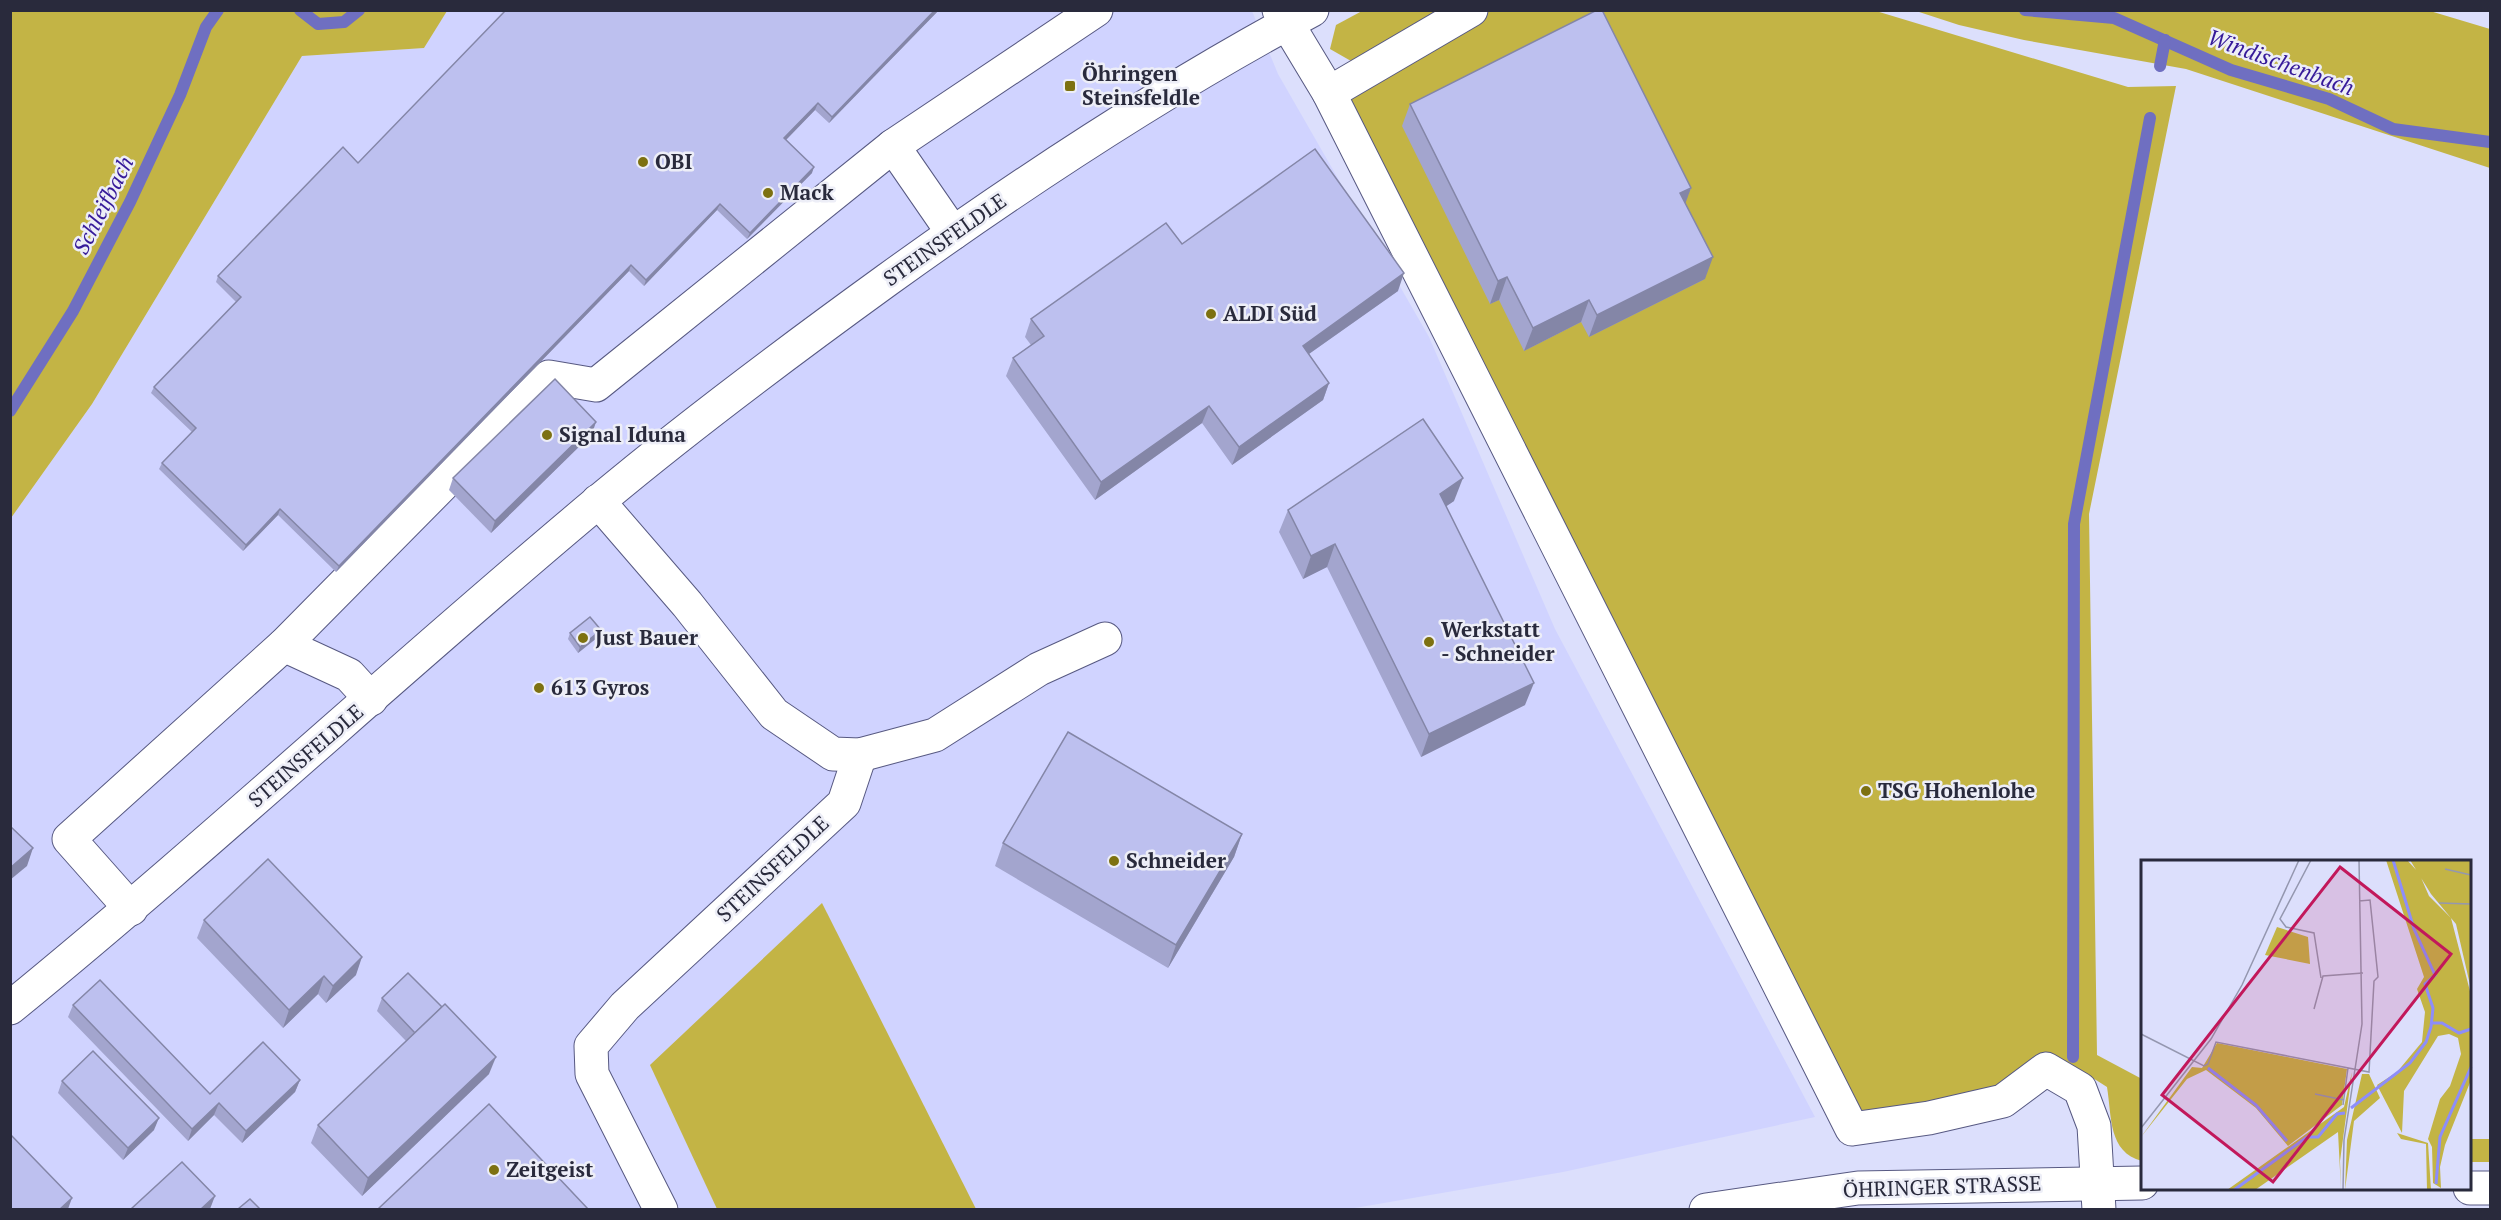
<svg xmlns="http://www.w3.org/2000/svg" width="2501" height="1220" font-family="'PT Serif',serif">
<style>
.built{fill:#d0d3ff}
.green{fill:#c3b445}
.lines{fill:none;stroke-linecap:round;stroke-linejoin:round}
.stream{stroke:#6f6fc1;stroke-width:12}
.minor-casing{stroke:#575982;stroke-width:35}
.major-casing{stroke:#575982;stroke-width:35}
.minor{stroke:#fff;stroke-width:33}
.major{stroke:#fff;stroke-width:33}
.wall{fill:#a3a5ce}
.shaded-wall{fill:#8486a7}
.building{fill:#bdc0ef;stroke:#8486a7;stroke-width:1.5}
.poi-dot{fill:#7d7111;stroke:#edeef7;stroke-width:2}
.labels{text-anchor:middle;stroke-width:5;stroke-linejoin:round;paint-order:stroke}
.poi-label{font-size:21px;font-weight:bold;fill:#292a3c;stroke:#edeef7;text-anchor:start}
.street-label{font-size:21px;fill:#292a3c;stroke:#edeef7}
.water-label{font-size:22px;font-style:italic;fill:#361a99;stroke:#edeef7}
.inset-river{fill:none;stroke:#8d8dfa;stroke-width:3}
.inset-road{fill:none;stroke:#9497af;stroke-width:1.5}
.view{fill:#c2185b;fill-opacity:0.15;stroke:#c2185b;stroke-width:3}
.inset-edge{fill:none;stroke:#292a3c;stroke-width:3}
</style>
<rect width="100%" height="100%" fill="#dcdffc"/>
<!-- built -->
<path class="built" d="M447,10l805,1 26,63 151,263 126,292 260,488 -252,55 -214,37 -1338,1v-692l81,-114 210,-348 122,-8z"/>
<!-- green -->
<g class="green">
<path d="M1485,10l391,1 252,76 48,-1 -87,428 8,541 45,24v82c-34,-9 -30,-44 -35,-74l-33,-21 -35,-1 -42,29 -142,24 -513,-1024z"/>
<path d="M10,11h437l-23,37 -122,8 -210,348 -81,114z"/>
<path d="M1362,11h77l-88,50 -21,-12 6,-24z"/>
<path d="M1916,11h514l60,18v139l-304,-99 -162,-29 -65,-15z"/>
<path d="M822,903l154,306h-259l-67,-144z"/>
<rect x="2470" y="1139" width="20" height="23"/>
</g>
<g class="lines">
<!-- stream -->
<g class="stream">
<path d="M300,10l18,14 26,-2 15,-12"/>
<path d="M2025,10l89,8 117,52 98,29 64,30 97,13"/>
<path d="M2160,66l5,-26"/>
<path d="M10,411l63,-100 57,-109 50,-107 26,-68 12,-17"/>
<path d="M2073,1057l1,-533 76,-406"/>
</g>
<!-- minor casing -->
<g class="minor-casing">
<g id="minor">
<path d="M1279,10l50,83 523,1036 77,-11 74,-17 43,-32 34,20 14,37 5,84"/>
<path d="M1329,93l142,-83"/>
<path d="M893,146l60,87"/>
<path d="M598,501l89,103 87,110 59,40 27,1 75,-20 104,-66 66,-30"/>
<path d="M284,645l65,30 22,24"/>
<path d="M131,909l-62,-70 215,-194 265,-268 47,8 297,-239 203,-136"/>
<path d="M10,1008c201,-164 390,-341 589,-507 93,-78 190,-150 288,-221 136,-98 277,-191 425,-270"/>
<path d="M661,1210l-69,-136 -1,-28 34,-40 219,-203 16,-48"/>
</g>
</g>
<!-- major casing -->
<g class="major-casing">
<g id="major">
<path d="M2470,1188h20"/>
<path d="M1706,1210l152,-22 284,-5"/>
</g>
</g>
<!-- minor -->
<use href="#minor" class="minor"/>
<!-- major -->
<use href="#major" class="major"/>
</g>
<!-- wall -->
<g class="wall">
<path d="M939,10l-110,113 -14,-13 -29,30 26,33 -65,66 -30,-29 -73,76 -15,-15 -293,301 -58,-57 -35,36 -84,-82 3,-6 30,-31 -41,-39 3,-6 82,-85 -20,-20 2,-6 140,-113z"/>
<path d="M1410,104l281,84 -6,14 20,77 -116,58 -8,-15 -57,29 -25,-51 -9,4 -88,-178z"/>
<path d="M1182,244l216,47 -89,63 20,29 -6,17 -91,65 -30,-42 -107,77 -89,-124 7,-18 18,-13 -6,-8 6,-18z"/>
<path d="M592,434l-101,99 -42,-43 4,-12z"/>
<path d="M1454,501l-8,5 79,199 -104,52 -94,-190 -24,12 -24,-47 9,-22z"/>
<path d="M601,630l-3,7 -20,16 -10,-14 2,-6z"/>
<path d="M1242,834l-8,23 -66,111 -173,-102 8,-23z"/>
<path d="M204,920l152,55 -30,28 -8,-9 -35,34 -86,-90z"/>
<path d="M382,998l107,76 -127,122 -51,-53 7,-18 88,-84 -29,-30z"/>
<path d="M73,1005l137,89 90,-14 -5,12 -53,51 -28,-28 -26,26 -120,-124z"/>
<path d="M62,1081l92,49 -31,30 -65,-67z"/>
</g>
<!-- shaded-wall -->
<g class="shaded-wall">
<path d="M935,10h4l-110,113 3,-6z"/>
<path d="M818,103l-3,7 -33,34 2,-6z"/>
<path d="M814,167l-2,6 -65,66 3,-6z"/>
<path d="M1691,188l-8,22 -3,-17z"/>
<path d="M720,204l-3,6 -73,76 2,-6z"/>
<path d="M1713,257l-8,22 -116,58 8,-22z"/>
<path d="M631,265l-2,6 -293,301 3,-6z"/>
<path d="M1404,273l-6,18 -102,72 7,-17z"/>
<path d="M1507,277l-8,23 -9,4 8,-23z"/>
<path d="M1589,300l-8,22 -57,29 9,-23z"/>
<path d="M1329,383l-6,17 -91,65 7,-18z"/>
<path d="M1209,406l-7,17 -107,77 6,-18z"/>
<path d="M596,422l-4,12 -101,99 4,-12z"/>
<path d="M1463,478l-9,23 -22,15 8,-22z"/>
<path d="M280,509l-2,6 -35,36 3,-6z"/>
<path d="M1335,544l-8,23 -24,12 8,-23z"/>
<path d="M601,630l-3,7 -20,16 2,-6z"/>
<path d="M1534,683l-9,22 -104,52 8,-23z"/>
<path d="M1242,834l-8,23 -66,111 8,-23z"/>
<path d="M33,848l-6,18 -17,14v-12z"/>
<path d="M362,957l-6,18 -30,28 7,-17z"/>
<path d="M324,976l-6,18 -35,34 6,-18z"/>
<path d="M496,1057l-7,17 -127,122 6,-18z"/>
<path d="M300,1080l-5,12 -53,51 4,-12z"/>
<path d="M219,1103l-5,12 -26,26 4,-12z"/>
<path d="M159,1118l-5,12 -31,30 5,-12z"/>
<path d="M215,1196l-5,13h-9z"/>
<path d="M72,1198l-4,11h-8z"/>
</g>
<!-- building -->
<g class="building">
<path d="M506,10h429l-103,107 -14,-14 -34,35 30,29 -64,66 -30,-29 -74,76 -15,-15 -292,301 -59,-57 -34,36 -84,-82 34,-35 -42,-41 87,-90 -23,-21 125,-129 15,16z"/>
<path d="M1597,10h5l89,178 -11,5 33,64 -116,58 -8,-15 -56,28 -26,-51 -9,4 -88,-177z"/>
<path d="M1315,149l89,124 -101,73 26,37 -90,64 -30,-41 -108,76 -88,-124 31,-22 -13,-17 135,-96 16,21z"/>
<path d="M555,379l41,43 -101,99 -42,-43z"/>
<path d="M1423,419l40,59 -23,16 94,189 -105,51 -94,-190 -24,12 -23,-46z"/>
<path d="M590,617l11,13 -21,17 -10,-14z"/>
<path d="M1068,732l174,102 -66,111 -173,-102z"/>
<path d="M10,826l23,22 -23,20z"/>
<path d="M268,859l94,98 -29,29 -9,-10 -35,34 -85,-90z"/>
<path d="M408,973l34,34 -27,26 -33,-35z"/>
<path d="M100,980l110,114 53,-52 37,38 -54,51 -27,-28 -27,26 -119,-124z"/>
<path d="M445,1004l51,53 -128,121 -50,-53z"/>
<path d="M93,1051l66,67 -31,30 -66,-67z"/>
<path d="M489,1104l99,105h-210z"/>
<path d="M10,1134l62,64 -12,11h-50z"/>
<path d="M182,1162l33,34 -14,13h-70z"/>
<path d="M250,1199l10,10h-22z"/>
</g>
<!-- markers -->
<g class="poi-dot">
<rect x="1064" y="80" width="12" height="12" rx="3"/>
<circle cx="643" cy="162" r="6"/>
<circle cx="768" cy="193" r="6"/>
<circle cx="1211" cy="314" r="6"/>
<circle cx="547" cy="435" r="6"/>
<circle cx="583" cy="638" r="6"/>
<circle cx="1429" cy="642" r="6"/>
<circle cx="539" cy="688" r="6"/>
<circle cx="1866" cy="791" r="6"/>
<circle cx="1114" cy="861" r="6"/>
<circle cx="494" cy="1170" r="6"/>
</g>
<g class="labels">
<!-- poi labels -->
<g class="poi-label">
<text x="1082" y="81">Öhringen<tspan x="1082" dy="24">Steinsfeldle</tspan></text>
<text x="655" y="169">OBI</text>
<text x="780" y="200">Mack</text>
<text x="1223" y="321">ALDI Süd</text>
<text x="559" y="442">Signal Iduna</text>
<text x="1441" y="637">Werkstatt<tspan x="1441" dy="24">- Schneider</tspan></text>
<text x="595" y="645">Just Bauer</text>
<text x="551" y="695">613 Gyros</text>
<text x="1878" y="798">TSG Hohenlohe</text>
<text x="1126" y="868">Schneider</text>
<text x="506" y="1177">Zeitgeist</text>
</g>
<!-- street labels -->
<g class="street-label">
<text transform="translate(945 240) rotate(-35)" y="7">STEINSFELDLE</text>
<text transform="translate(306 756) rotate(-41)" y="7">STEINSFELDLE</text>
<text transform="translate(773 869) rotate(-43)" y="7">STEINSFELDLE</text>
<text transform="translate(1942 1187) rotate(-2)" y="7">ÖHRINGER STRASSE</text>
</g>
<!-- water labels -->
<g class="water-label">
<text transform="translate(2281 62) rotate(20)" y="8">Windischenbach</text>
<text transform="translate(103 205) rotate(-63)" y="8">Schleifbach</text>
</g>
</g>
<!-- overview -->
<g transform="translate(2141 860)">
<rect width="330" height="330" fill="#dcdffc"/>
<path d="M245,0h21l12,13 10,23 22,22 20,77v85l-26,65 -5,22 1,21 -8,-5 -1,-36 -4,-8 12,-40 10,-13 11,-32 -3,-16 -9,-4 -11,2 -34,55 -2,42 -25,-48 20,-13 25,-30 3,-30 -8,-23 7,-12zM269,0h61v129l-15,-65 -25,-30zM136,67l31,10 2,27 -45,-9zM76,183l130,26 -5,36 -54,41 -32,-38 -50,-38 -19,9 -46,58 51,-70 10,1zM211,212l-12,89 1,29 -3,-58 -83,58h-28l117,-83zM221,214h7l11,24 -26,23 -9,69 2,-50zM256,273l31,10 3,47h-4l-1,-46 -25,-5z" fill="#c3b445"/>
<path class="inset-river" d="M290,163h11l17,10 12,-4M67,208l48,37 31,36M210,248l59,-45 16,-21 5,-15 2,-19 -8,-24 10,-9 -21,-46 -21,-69M295,324l4,-47 31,-70M93,330l73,-53h11l19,-23 8,-1"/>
<path class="inset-road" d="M170,0l-31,59 6,8 28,6 7,45M304,9l26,6M298,43l32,1M173,149l9,-33 40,-3M0,174l63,32 4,-2 8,-22 153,30 5,-91 4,-4 -8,-77 -11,1M174,234l29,6M202,245l5,-37M0,268l70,-89 31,-54 57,-125M202,330l1,-50 18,-116 -3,-164"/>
<path class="view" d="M199,7l111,87 -178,228 -111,-87z"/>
<rect width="330" height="330" class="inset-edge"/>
</g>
<!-- border -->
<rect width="2501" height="1220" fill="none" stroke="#292a3c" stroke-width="24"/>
</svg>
